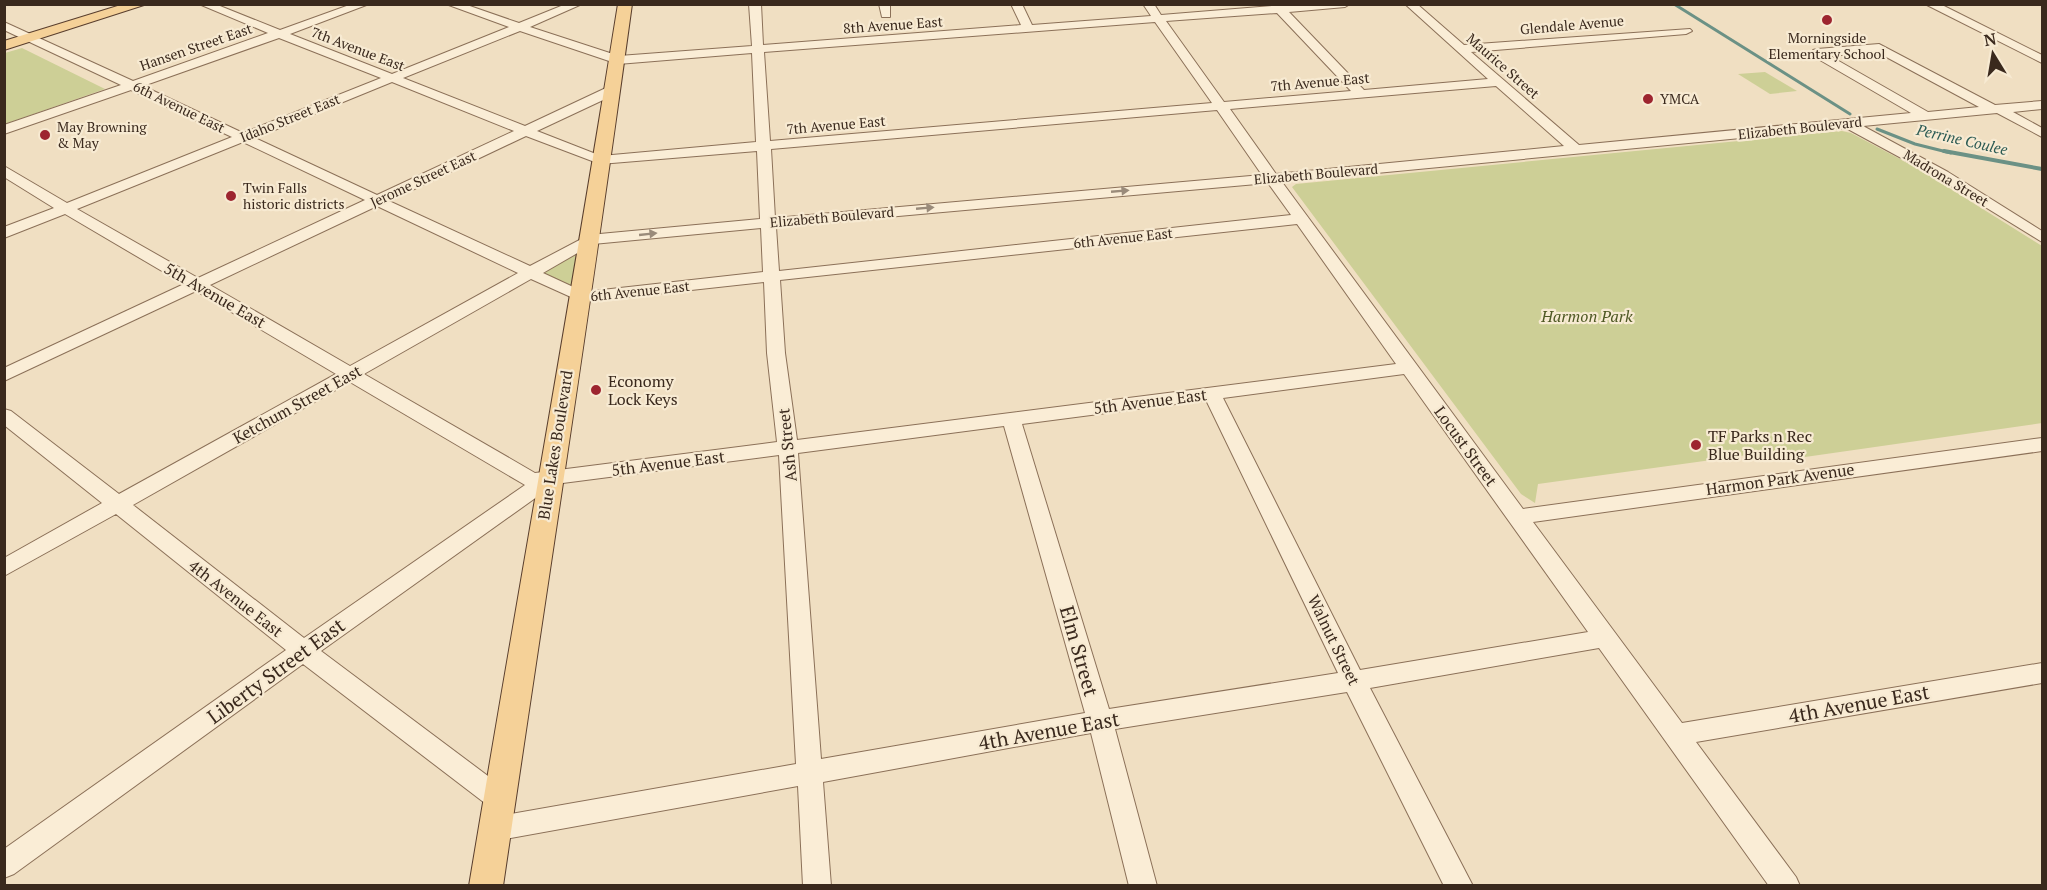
<svg xmlns="http://www.w3.org/2000/svg" width="2047" height="890" font-family="'PT Serif',serif">
<style>
.green{fill:#cdcf96}
.lines{fill:none;stroke-linecap:round;stroke-linejoin:round}
.stream-far1{stroke:#6b9185;stroke-width:3}
.stream{stroke:#6b9185;stroke-width:4}
.minor-casing{stroke:#8b7058;stroke-width:2}
.major-casing{stroke:#593e2d;stroke-width:2}
.minor{fill:#faedd6;fill-rule:evenodd}
.major{fill:#f5d198;fill-rule:evenodd}
.oneway{fill:#9a8b7a}
.poi-dot{fill:#9d252f;stroke:#f7ead2;stroke-width:2}
.labels{text-anchor:middle;stroke-width:4.5;stroke-linejoin:round;paint-order:stroke}
.far-street-label{font-size:14px;fill:#3a291d;stroke:#f7ead2}
.far-poi-label{font-size:14px;fill:#3a291d;stroke:#f7ead2;text-anchor:start}
.far-water-label{font-size:15px;font-style:italic;fill:#2c5b54;stroke:#f7ead2}
.street-label{font-size:16px;fill:#3a291d;stroke:#f7ead2}
.park-label{font-size:16px;font-style:italic;fill:#4e5823;stroke:#f7ead2}
.poi-label{font-size:16px;fill:#3a291d;stroke:#f7ead2;text-anchor:start}
.near-street-label{font-size:20px;fill:#3a291d;stroke:#f7ead2}
</style>
<rect width="100%" height="100%" fill="#f0dfc2"/>
<!-- green -->
<g class="green">
<path d="M22,48l83,41 -100,35v-71z"/>
<path d="M1765,72l32,19 -27,3 -32,-20z"/>
<path d="M1842,131l9,2 66,35 125,78v177l-237,34 -22,-7 -245,34 -3,19 -14,-9 -229,-307 4,-3z"/>
<path d="M589,240l-7,57 -51,-24z"/>
</g>
<g class="lines">
<!-- stream-far1 -->
<g class="stream-far1">
<path d="M1674,4l176,110"/>
<path d="M1877,129l38,15 36,9"/>
</g>
<!-- stream -->
<path class="stream" d="M1944,151l98,18"/>
<!-- minor casing -->
<g class="minor-casing">
<g id="minor">
<path d="M199,4h16l65,26 72,-26h17l-79,30 102,40 117,-47 -63,-23h18l55,19 47,-19h16l-52,23 89,29 133,-10 -3,-42h12l2,41 258,-20 -10,-21h11l10,21 119,-9 -8,-12h11l7,11 134,-11h55l-5,3 -56,5 75,78 124,-11 -83,-75h12l47,41 226,-16 2,2 -6,3 -215,18 108,93 332,-32 -98,-57v-6l4,-1 62,-5 116,61 47,-4v8l-29,3 29,16v9l-45,-24 -134,13 85,46 94,59v11l-104,-64 -92,-50 -564,54 241,327 519,-71v13l-509,71 149,201 360,-60v20l-346,59 100,135 4,9h-31l-170,-238 -229,40 103,198h-29l-97,-194 -232,37 42,157h-28l-38,-153 -268,49 8,104h-28l-5,-100 -304,55 -9,-3 -4,-9 4,-9 9,-3 302,-53 -17,-309 -224,29 -234,167 187,140 4,8 -4,8 -9,4 -9,-4 -187,-143 -289,210 -10,4v-29l282,-199 -170,-136 -112,62v-18l98,-55 -98,-78v-16l7,2 108,83 217,-120 -140,-83 -192,90v-13l180,-84 -119,-70 -61,24v-11l50,-19 -50,-31v-11l63,37 165,-66 -101,-47 -127,44v-9l117,-40 -117,-55v-8l129,59 135,-48zM1277,13l74,78 -127,11 -58,-81zM1155,22l57,81 -442,38 -6,-89zM520,31l98,33 134,-11 4,89 -155,14 -64,-25 81,-38 1,-3 -1,-3h-10l-83,39 -122,-48zM279,38l102,40 -138,55 -100,-47zM1877,52l102,55 -51,5 -98,-56zM392,82l122,49 -137,64 -122,-57zM1496,86l68,60 -288,28 -46,-65zM1217,110l45,65 -487,43 -4,-69zM526,136l74,28 157,-13 3,68 -171,16 -59,31 -141,-65zM243,142l122,58 -167,78 -121,-69zM1268,183l23,32 -512,56 -3,-44zM377,206l141,67 -168,93 -140,-81zM1297,224l99,140 -599,76 -12,-87 -5,-73zM761,228l2,44 -179,20 -41,-19 50,-29zM531,279l51,23 182,-20 3,71 10,89 -242,31 -171,-99zM1404,374l184,258 -228,38 -137,-272zM350,382l175,103 -221,153 -171,-133zM1206,400l132,273 -229,36 -87,-285zM1004,426l81,287 -264,46 -23,-306z"/>
<path d="M879,4h11v13h-8z"/>
<path d="M1925,4h15l102,51v8z"/>
</g>
</g>
<!-- major casing -->
<g class="major-casing">
<g id="major">
<path d="M124,4h23l-143,46v-9z"/>
<path d="M618,4h14c-40,295 -86,588 -129,882h-34c49,-294 102,-587 149,-882z"/>
</g>
</g>
<!-- minor -->
<use href="#minor" class="minor"/>
<!-- major -->
<use href="#major" class="major"/>
</g>
<!-- one-way arrows -->
<defs><path id="oneway-solid" d="M-6-.8H1V-3.2L6.5 0L1 3.2V.8H-6Z" transform="scale(1.5)"/></defs>
<g class="oneway">
<use href="#oneway-solid" transform="translate(1120 191) rotate(-5)"/>
<use href="#oneway-solid" transform="translate(925 208) rotate(-5)"/>
<use href="#oneway-solid" transform="translate(648 234) rotate(-6)"/>
</g>
<!-- markers -->
<g class="poi-dot">
<circle cx="1827" cy="20" r="6"/>
<circle cx="1648" cy="99" r="6"/>
<circle cx="45" cy="135" r="6"/>
<circle cx="231" cy="196" r="6"/>
<circle cx="596" cy="390" r="6"/>
<circle cx="1696" cy="445" r="6"/>
</g>
<g class="labels">
<!-- far-street labels -->
<g class="far-street-label">
<text transform="translate(893 25) rotate(-4)" y="5">8th Avenue East</text>
<text transform="translate(1572 25) rotate(-5)" y="5">Glendale Avenue</text>
<text transform="translate(196 47) rotate(-19)" y="5">Hansen Street East</text>
<text transform="translate(358 49) rotate(21)" y="5">7th Avenue East</text>
<text transform="translate(1503 66) rotate(41)" y="5">Maurice Street</text>
<text transform="translate(1320 82) rotate(-5)" y="5">7th Avenue East</text>
<text transform="translate(179 107) rotate(26)" y="5">6th Avenue East</text>
<text transform="translate(290 118) rotate(-22)" y="5">Idaho Street East</text>
<text transform="translate(836 125) rotate(-5)" y="5">7th Avenue East</text>
<text transform="translate(1800 128) rotate(-6)" y="5">Elizabeth Boulevard</text>
<text transform="translate(1316 174) rotate(-5)" y="5">Elizabeth Boulevard</text>
<text transform="translate(1946 178) rotate(31)" y="5">Madrona Street</text>
<text transform="translate(423 179) rotate(-25)" y="5">Jerome Street East</text>
<text transform="translate(832 217) rotate(-5)" y="5">Elizabeth Boulevard</text>
<text transform="translate(1123 238) rotate(-6)" y="5">6th Avenue East</text>
<text transform="translate(640 291) rotate(-6)" y="5">6th Avenue East</text>
</g>
<!-- far-poi labels -->
<g class="far-poi-label">
<text x="1827" y="43" text-anchor="middle">Morningside<tspan x="1827" dy="16">Elementary School</tspan></text>
<text x="1660" y="104">YMCA</text>
<text x="57" y="132">May Browning<tspan x="57" dy="16">&amp; May</tspan></text>
<text x="243" y="193">Twin Falls<tspan x="243" dy="16">historic districts</tspan></text>
</g>
<!-- far-water labels -->
<g class="far-water-label">
<text transform="translate(1962 140) rotate(13)" y="5">Perrine Coulee</text>
</g>
<!-- street labels -->
<g class="street-label">
<text transform="translate(215 295) rotate(30)" y="6">5th Avenue East</text>
<text transform="translate(1150 401) rotate(-7)" y="6">5th Avenue East</text>
<text transform="translate(297 404) rotate(-29)" y="6">Ketchum Street East</text>
<text transform="translate(555 445) rotate(-81)" y="6">Blue Lakes Boulevard</text>
<text transform="translate(787 445) rotate(-96)" y="6">Ash Street</text>
<text transform="translate(1466 446) rotate(54)" y="6">Locust Street</text>
<text transform="translate(668 463) rotate(-7)" y="6">5th Avenue East</text>
<text transform="translate(1780 479) rotate(-8)" y="6">Harmon Park Avenue</text>
<text transform="translate(236 598) rotate(38)" y="6">4th Avenue East</text>
<text transform="translate(1334 640) rotate(64)" y="6">Walnut Street</text>
</g>
<!-- park labels -->
<g class="park-label">
<text x="1587" y="322">Harmon Park</text>
</g>
<!-- poi labels -->
<g class="poi-label">
<text x="608" y="387">Economy<tspan x="608" dy="18">Lock Keys</tspan></text>
<text x="1708" y="442">TF Parks n Rec<tspan x="1708" dy="18">Blue Building</tspan></text>
</g>
<!-- near-street labels -->
<g class="near-street-label">
<text transform="translate(1079 651) rotate(74)" y="7">Elm Street</text>
<text transform="translate(276 671) rotate(-36)" y="7">Liberty Street East</text>
<text transform="translate(1859 704) rotate(-10)" y="7">4th Avenue East</text>
<text transform="translate(1049 731) rotate(-10)" y="7">4th Avenue East</text>
</g>
</g>
<!-- border -->
<rect width="2047" height="890" fill="none" stroke="#3a291d" stroke-width="12"/>
<!-- north arrow -->
<g transform="translate(1993 54) rotate(349)" stroke="#f7ead2" stroke-width="4.5" paint-order="stroke">
<path d="M0-4.5L10 22L0 15L-10 22Z" fill="#3a291d"/>
<text y="-9" font-size="16" font-weight="bold" text-anchor="middle" fill="#3a291d">N</text>
</g>
</svg>
